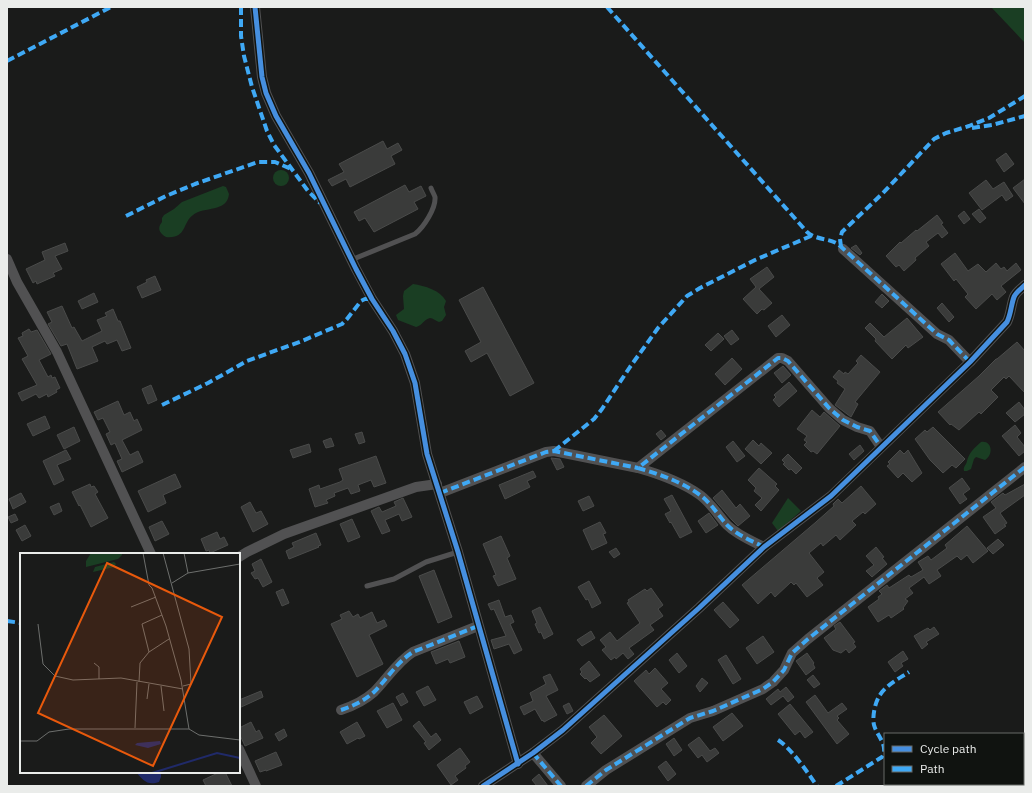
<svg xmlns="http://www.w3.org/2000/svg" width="1032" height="793" font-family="'IBM Plex Sans',sans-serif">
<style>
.green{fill:#1a3e23}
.water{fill:#202a69}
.building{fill:#3a3b3a;stroke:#4a4b4a}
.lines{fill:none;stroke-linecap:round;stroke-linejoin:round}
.lane{stroke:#515152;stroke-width:5}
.street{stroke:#515152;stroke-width:10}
.quiet{stroke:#3fa9f5;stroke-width:4;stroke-dasharray:8 4;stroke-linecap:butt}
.cycleway-casing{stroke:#101310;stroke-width:8}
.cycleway{stroke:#468fdf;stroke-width:5}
.inset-river{fill:none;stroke:#202a69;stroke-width:2}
.inset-road{fill:none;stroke:#6d6f6d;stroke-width:1}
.view{fill:#e8590c;fill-opacity:0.15;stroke:#e8590c;stroke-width:2}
.inset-edge{fill:none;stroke:#eaecea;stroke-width:2}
</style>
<rect width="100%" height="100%" fill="#1a1b1a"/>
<!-- green -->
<g class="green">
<path d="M991,7h34v36z"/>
<circle cx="281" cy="178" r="8"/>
<path d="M223,186l3,1 3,7c-2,19 -25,12 -36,21 -11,8 -6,24 -27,22 -7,-4 -9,-9 -4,-15v-4l2,-3 10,-6 8,-7z"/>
<path d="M413,284c12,2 27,6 33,17l-2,6 2,8 -4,6 -3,1c-3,-1 -6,-4 -9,-4 -6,1 -8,8 -14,9l-18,-7 -2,-5 8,-6 -1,-13 1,-5z"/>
<path d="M981,442c11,-2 13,13 4,18l-9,-3 -2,2 -3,10 -4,2h-3c-1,-5 2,-5 3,-10 2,-8 7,-13 14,-19z"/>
<path d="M788,498l13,13 -23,20 -6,-8z"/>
</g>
<!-- water -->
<path class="water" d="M136,772h25v5l-2,5c-12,4 -16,-2 -23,-10z"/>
<!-- building -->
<g class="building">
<path d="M383,141l4,8 11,-6 4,7 -11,6 4,8 -45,23 -4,-8 -14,7 -4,-6 16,-8 -5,-8z"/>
<path d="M1006,153l8,11 -10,8 -8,-12z"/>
<path d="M1025,179v25l-12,-16z"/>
<path d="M986,180l7,9 11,-7 9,14 -7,5 -4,-6 -20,15 -13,-17z"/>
<path d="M405,185l4,7 12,-6 5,10 -12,6 4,7 -44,23 -9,-14 -6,3 -5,-9z"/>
<path d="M979,209l7,9 -6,5 -8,-9z"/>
<path d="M964,211l6,8 -6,5 -6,-8z"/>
<path d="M937,215l6,8 -2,1 7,9 -6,5 -4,-5 -12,9 3,4 -14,12 1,2 -12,11 -5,-6 -3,2 -10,-11 14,-14 1,1 15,-13 1,1z"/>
<path d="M65,243l3,8 -13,5 7,13 -9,4 2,3 -18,8 -1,-3 -3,2 -7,-14 19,-9 -3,-8z"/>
<path d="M856,245l6,8 -2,2 -9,-7z"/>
<path d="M955,253l13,18 10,-7 8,8 10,-9 5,6 3,-2 3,4 9,-8 5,7 -20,16 5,6 -9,8 -5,-6 -16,15 -11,-12 3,-3 -12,-15 -2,2 -13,-17z"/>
<path d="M767,267l7,10 -15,12 13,14 -8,7 -2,-1 -5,5 -14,-15 13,-12 -6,-8z"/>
<path d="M155,276l6,14 -19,8 -5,-11 10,-5 -1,-2z"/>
<path d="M483,287l51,96 -24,13 -23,-43 -16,9 -6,-11 16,-9 -22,-42z"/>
<path d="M94,293l4,9 -16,7 -4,-8z"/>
<path d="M882,294l7,7 -7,7 -7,-6z"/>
<path d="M942,303l12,14 -5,5 -12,-14z"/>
<path d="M62,306l10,22 2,-1 8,14 20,-10 -5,-11 10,-4 -2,-3 8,-4 5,12h2l11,27 -9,3 -5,-11 -10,4 -2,-3 -13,6 6,14 -21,8 -10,-25 -6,2 -13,-22 4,-2 -5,-10z"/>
<path d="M782,315l8,10 -14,12 -8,-11z"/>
<path d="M907,318l16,19 -15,11 -2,-3 -14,14 -17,-18 1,-2 -11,-11 5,-5 14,14z"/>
<path d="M29,329l2,3 6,-2 14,24 -12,6 9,17 3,-2 1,3 3,-1 5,11 -4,2 1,2 -9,5 -1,-3 -8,4 -3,-4 -14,7 -4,-8 19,-8 -15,-26 6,-3 -10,-18 5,-2 -1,-3z"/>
<path d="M732,330l7,9 -8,6 -7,-9z"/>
<path d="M718,333l6,6 -13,12 -6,-6z"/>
<path d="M1017,342l8,9v42l-16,-17 -3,3 -2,-2 -13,13 7,7 -17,17 -2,-2 -20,18 -8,-6 -1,1 -12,-13 41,-36 17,-17h1z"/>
<path d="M861,355l19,17 -25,30 3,2 -7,13 -16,-12 10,-16 -8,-6 1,-2 -5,-4 6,-7 5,4 1,-2 3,2 10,-11 -2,-2z"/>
<path d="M732,358l10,11 -17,16 -10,-11z"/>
<path d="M783,366l8,9 -9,8 -8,-10z"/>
<path d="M789,382l8,9 -18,16 -6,-7 3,-3 -2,-2z"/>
<path d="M151,385l6,15 -9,4 -6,-15z"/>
<path d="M118,401l6,14 6,-3 4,9 3,-2 5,11 -20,10 8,15 8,-4 5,11 -21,10 -5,-11 5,-2 -7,-16 -4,2 -5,-11 4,-2 -7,-14 -5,2 -4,-8z"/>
<path d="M1019,402l6,8v4l-10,8 -9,-9z"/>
<path d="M812,410l8,7 4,-5 16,14 -23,28 -4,-3 -2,1 -7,-7 3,-3 -3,-2 3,-4 -10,-7z"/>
<path d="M45,416l5,12 -17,8 -6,-12z"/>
<path d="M1015,425l6,8 -4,4 8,10v4l-6,5 -17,-20z"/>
<path d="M74,427l6,14 -16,8 -7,-14z"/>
<path d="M933,427l32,32 -9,9 -4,-3 -9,8 -13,-13 -15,-21 10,-9 2,2z"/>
<path d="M661,430l5,6 -5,4 -5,-6z"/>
<path d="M362,432l3,10 -6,2 -4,-10z"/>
<path d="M331,438l3,8 -8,2 -3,-7z"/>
<path d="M753,440l6,6 2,-3 11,10 -11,11 -16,-15z"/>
<path d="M733,441l12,15 -8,6 -11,-15z"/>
<path d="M309,444l2,8 -18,6 -3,-8z"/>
<path d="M860,445l4,6 -10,9 -5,-6z"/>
<path d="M66,450l5,9 -14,6 7,15 -10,5 -11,-24z"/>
<path d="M900,450l4,4 4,-4 14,23 -10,9 -9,-9 -5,5 -11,-12 3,-2 -2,-2z"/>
<path d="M788,454l14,14 -6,6 -5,-5 -2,1 -6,-6 2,-1 -3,-3z"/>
<path d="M376,456l10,27 -12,4 -3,-7 -13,5 2,6 -9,3 -3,-6 -14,5 1,3 -9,4 2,3 -13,4 -6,-18 10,-4 1,4 20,-7 3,-2 -4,-11z"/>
<path d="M551,458l9,1 4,8 -7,3z"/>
<path d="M759,468l18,16 -2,2 4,4 -18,21 -6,-6 7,-7 -8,-7 2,-3 -8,-8z"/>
<path d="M533,471l3,6 -9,4 3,6 -25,12 -6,-14z"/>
<path d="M175,474l6,13 -18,8 3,8 -18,9 -10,-21z"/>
<path d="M962,478l8,11 -7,5 4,5 -7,5 -11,-16z"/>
<path d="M90,484l1,3 3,-1 4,6 -3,2 13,24 -17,9 -11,-22 -1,1 -7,-14z"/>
<path d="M1025,484v11l-25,18 7,10 -3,2 2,1 -11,8 -12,-17 13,-9 -5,-6 12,-9 2,2z"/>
<path d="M861,486l15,18 -11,10 -2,-2 -11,9 4,4 -16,15 -4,-5 -13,11 -2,-3 -12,10 15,19 -7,6 6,7 -16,12 -11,-14 -2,2 -3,-3 -16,15 -4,-5 -13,12 -16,-19 74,-63 18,-16 -1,-2 5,-5 4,4z"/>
<path d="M722,490l14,18 4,-4 10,12 -12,10 -6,-6 -19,-22z"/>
<path d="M21,493l5,9 -13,7 -4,-10z"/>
<path d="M672,495l20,37 -12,6 -9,-16 -1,1 -5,-9 6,-3 -7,-12z"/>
<path d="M589,496l5,10 -11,5 -5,-10z"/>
<path d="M403,498l9,19 -10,4 -3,-7 -14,6 5,11 -8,3 -11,-23 8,-4 3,5 14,-6 -2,-4z"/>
<path d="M250,502l6,11 5,-2 7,13 -15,8 -12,-25z"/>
<path d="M59,503l3,8 -8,4 -4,-8z"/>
<path d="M709,513l9,12 -12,8 -8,-12z"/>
<path d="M15,514l3,6 -7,3 -3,-6z"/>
<path d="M352,519l8,18 -12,5 -8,-18z"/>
<path d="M162,521l7,13 -14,7 -6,-14z"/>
<path d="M600,522l6,11 -3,1 4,9 -15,7 -9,-20z"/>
<path d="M25,525l6,11 -9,5 -6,-11z"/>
<path d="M967,526l21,25 -15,12 -6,-8 -6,5 -4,-4 -20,14 4,6 -12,8 -5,-7 -15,11 4,5 -8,6 3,2 -5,7 1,1 -13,9 -2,-3 -11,7 -10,-15 11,-8 -1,-2 4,-3 -3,-3 8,-6 2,3 20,-13 2,2 12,-7 -5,-8 10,-6 3,4 16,-12 -2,-3z"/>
<path d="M217,532l3,7 4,-2 4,8 -18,8 -1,-3 -3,1 -5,-12z"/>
<path d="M316,533l5,12 -3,1 1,1 -30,12 -3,-8 8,-4 -2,-4z"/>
<path d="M501,536l9,20 -3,2 9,21 -18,7 -5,-10 3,-1 -13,-31z"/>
<path d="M998,539l6,6 -11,9 -6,-6z"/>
<path d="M876,547l8,10 -2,1 5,6 -15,13 -6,-6 8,-6 -8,-9z"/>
<path d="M616,548l4,6 -6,4 -5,-6z"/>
<path d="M261,559l11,23 -9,5 -5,-9 -3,1 -4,-6 4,-2 -3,-7z"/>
<path d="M434,570l18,47 -14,6 -19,-47z"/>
<path d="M589,581l12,22 -9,5 -4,-9 -2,1 -8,-13z"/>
<path d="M651,588l12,17 -5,4 5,7 -13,9 4,5 -25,18 5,6 -6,5 -5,-6 -7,6 -1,-2 -4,3 -9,-10 4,-3 -6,-7 10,-8 7,9 23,-18 -13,-20 2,-1 -1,-2 17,-11 2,2z"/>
<path d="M283,589l6,14 -7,3 -6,-14z"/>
<path d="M499,600l6,17 6,-2 3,7 -4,2 12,26 -8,4 -5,-10 -15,5 -3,-9 15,-4 -12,-27 -3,1 -3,-6z"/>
<path d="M723,602l16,18 -9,8 -16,-18z"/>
<path d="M540,607l13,27 -9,5 -3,-7 -2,1 -4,-9 2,-1 -5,-12z"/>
<path d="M349,611l4,6 5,-3 2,4 12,-6 5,11 7,-3 3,6 -18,9 14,29 -26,13 -26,-53 11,-5 -2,-4z"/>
<path d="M840,622l15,20 -2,1 3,4 -7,6 -3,-4 -5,4 -8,-3 -9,-12 12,-9 -2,-3z"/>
<path d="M934,627l5,7 -13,8 2,2 -6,5 -8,-13 10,-6 4,-2 2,2z"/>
<path d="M591,631l4,7 -13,8 -5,-6z"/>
<path d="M763,636l11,16 -17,12 -11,-16z"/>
<path d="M459,641l6,16 -15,6 -2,-4 -12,5 -5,-12z"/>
<path d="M903,651l5,8 -7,4 2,3 -8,6 -7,-10z"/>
<path d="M677,653l10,13 -8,7 -10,-13z"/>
<path d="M807,653l7,10 -1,1 2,4 -9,7 -10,-14z"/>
<path d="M726,655l15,24 -8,5 -15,-24z"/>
<path d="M589,661l11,14 -10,7 -4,-4 -1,1 -5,-5 2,-2 -2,-3z"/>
<path d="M655,668l13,15 -7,6 10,11 -5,5 -3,-3 -6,5 -23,-26 12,-11 3,4z"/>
<path d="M550,674l8,16 -12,6 11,19 -13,7 -1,-2 -1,1 -7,-12 -11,6 -4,-8 13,-6 -3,-8 16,-9 -3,-7z"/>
<path d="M813,675l7,9 -6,4 -7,-8z"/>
<path d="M702,678l6,5 -8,9 -4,-6z"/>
<path d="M428,686l8,14 -12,6 -8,-14z"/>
<path d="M786,687l8,10 -6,5 -5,-6 -12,9 -5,-6 12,-10 2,3z"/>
<path d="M261,691l2,6 -24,11v-8z"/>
<path d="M403,693l5,9 -7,4 -5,-9z"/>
<path d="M815,695l13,18 14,-10 5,6 -10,7 2,2 -2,2 12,14 -12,10 -31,-42z"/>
<path d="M477,696l6,11 -13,7 -6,-12z"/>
<path d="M393,703l9,17 -15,8 -10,-17z"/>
<path d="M569,703l4,8 -6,3 -4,-8z"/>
<path d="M790,704l23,28 -8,6 -5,-7 -5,4 -17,-21z"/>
<path d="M732,713l11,13 -20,15 -10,-14z"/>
<path d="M604,715l18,21 -21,18 -10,-11 6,-6 -8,-10z"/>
<path d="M419,721l12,16 5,-4 5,7 -12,10 -5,-7 2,-1 -13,-16z"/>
<path d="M251,722l5,10 3,-2 4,8 -18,8 -6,-13v-5z"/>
<path d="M357,722l8,14 -6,3 -1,-1 -11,6 -7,-12z"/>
<path d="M284,729l3,7 -8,5 -4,-7z"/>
<path d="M699,737l11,14 5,-3 4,5 -12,9 -5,-7 -4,3 -10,-13z"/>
<path d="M674,738l8,12 -8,6 -8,-12z"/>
<path d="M460,748l10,14 -5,4 1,2 -11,8 3,4 -7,5 -14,-20z"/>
<path d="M276,752l6,13 -16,6v-1l-6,2 -5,-11z"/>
<path d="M666,761l10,13 -8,7 -10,-14z"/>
<path d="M220,772h5l7,14h-26l-3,-6z"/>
<path d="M539,774l9,12h-11l-5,-6z"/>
</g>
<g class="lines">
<!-- lane -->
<g class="lane">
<path d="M351,260l64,-26c9,-7 21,-26 20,-37 -1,-3 -3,-6 -4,-9"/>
<path d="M367,586l27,-7 32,-17 32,-10"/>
</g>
<!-- street -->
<g class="street">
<path d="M255,7l7,70 4,16 10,23 33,57 47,96 16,30 21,32 12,23 10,29 12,71 31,98 60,212"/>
<path d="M843,249l94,85 12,6 21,22"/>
<path d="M7,259l10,23 40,70 94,202"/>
<path d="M440,493l106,-41 8,-1 84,17"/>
<path d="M764,547c-12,-6 -27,-12 -37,-22 -9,-10 -16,-22 -27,-30 -18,-13 -41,-21 -62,-27l140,-110h4l6,3 41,47 14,12 14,7 13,4 11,16"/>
<path d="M239,557l8,-5 37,-18 132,-47 21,-3"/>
<path d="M341,710c12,-4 23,-9 33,-18 13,-13 23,-30 39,-40l65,-26"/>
<path d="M239,749l17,37"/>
<path d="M533,753l28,33"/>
<path d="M483,786l50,-33 30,-23 136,-122 65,-61 67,-51 139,-134 37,-40c4,-8 4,-17 7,-25 2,-5 7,-8 11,-12"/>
<path d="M586,786l20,-16 84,-52 23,-7 50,-22 10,-7 11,-12 8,-17 16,-14 217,-172"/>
</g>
<!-- quiet -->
<g class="quiet">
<path d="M241,7v29l3,20 8,31 15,44 7,14 34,46 12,12"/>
<path d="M607,7l200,225c9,8 21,6 31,12l99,90 12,6 21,22"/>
<path d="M7,61l104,-54"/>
<path d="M972,128l20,-3 33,-9"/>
<path d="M126,216l40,-20 29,-12 63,-22h17l16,7"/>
<path d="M841,247l-1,-8 2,-7 41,-39 51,-54 12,-6 23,-7 20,-8 36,-22"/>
<path d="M162,405l46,-22 39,-22 55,-20 40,-17 5,-5 14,-18 4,-2h7"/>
<path d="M554,451l40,-32 8,-10 28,-42 28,-39 29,-32 13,-8 55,-28 56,-24"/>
<path d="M440,493l106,-41 8,-1 84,17"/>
<path d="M764,547c-12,-6 -27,-12 -37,-22 -9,-10 -16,-22 -27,-30 -18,-13 -41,-21 -62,-27l140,-110h4l6,3 41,47 14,12 14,7 13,4 11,16"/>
<path d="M7,621l14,2"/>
<path d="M341,710c12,-4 23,-9 33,-18 13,-13 23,-30 39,-40l65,-26"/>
<path d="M778,740c13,8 30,33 39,46"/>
<path d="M533,753l28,33"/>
<path d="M586,786l20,-16 84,-52 23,-7 50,-22 10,-7 11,-12 8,-17 16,-14 217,-172"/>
<path d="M836,786l46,-29c7,-11 -5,-21 -8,-32 -2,-8 1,-23 6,-30 6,-10 20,-17 29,-23"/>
</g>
<!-- cycleway casing -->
<g class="cycleway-casing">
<g id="cycleway">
<path d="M255,7l7,70 4,16 10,23 33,57 47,96 16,30 21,32 12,23 10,29 12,71 31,98 60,212"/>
<path d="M483,786l50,-33 30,-23 136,-122 65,-61 67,-51 139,-134 37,-40c4,-8 4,-17 7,-25 2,-5 7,-8 11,-12"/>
</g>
</g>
<!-- cycleway -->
<use href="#cycleway" class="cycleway"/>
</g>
<!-- overview -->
<g transform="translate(20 553)">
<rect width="220" height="220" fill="#1a1b1a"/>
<path d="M71,0h31v2l-4,4 -32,8v-6zM94,9l2,2 -2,3 -21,5 2,-5z" fill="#1a3e23"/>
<path d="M140,188l1,3 -13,4 -13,-3 2,-2z" fill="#202a69"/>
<path class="inset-river" d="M132,220l65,-20 23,5"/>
<path class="inset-road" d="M123,0l6,32 3,3 14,38 15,54 8,49 10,6 41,5M143,0l26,96 2,35 -8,2M164,0l4,20M152,30l16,-10 52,-9M111,54l25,-10M142,62l-20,9 7,28 20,-13M18,71l5,40 12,12 18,4 48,-2 62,11M74,110l5,4v12M119,129l1,-19 9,-11M141,133l3,25M127,146l2,-15M115,175l2,-46M0,188h17l12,-9 20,-3h120"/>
<path class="view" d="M87,10l115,54 -69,149 -115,-53z"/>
<rect width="220" height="220" class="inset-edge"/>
</g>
<!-- border -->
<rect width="1032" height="793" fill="none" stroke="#eaecea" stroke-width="16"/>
<!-- legend -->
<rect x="884" y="733" width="140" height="52" fill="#101310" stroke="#676a67"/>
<rect x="892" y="746" width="20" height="6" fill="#468fdf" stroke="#676a67"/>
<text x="920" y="753" font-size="12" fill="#eaecea">Cycle path</text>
<rect x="892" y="766" width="20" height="6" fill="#3fa9f5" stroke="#676a67"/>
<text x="920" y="773" font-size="12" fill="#eaecea">Path</text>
</svg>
